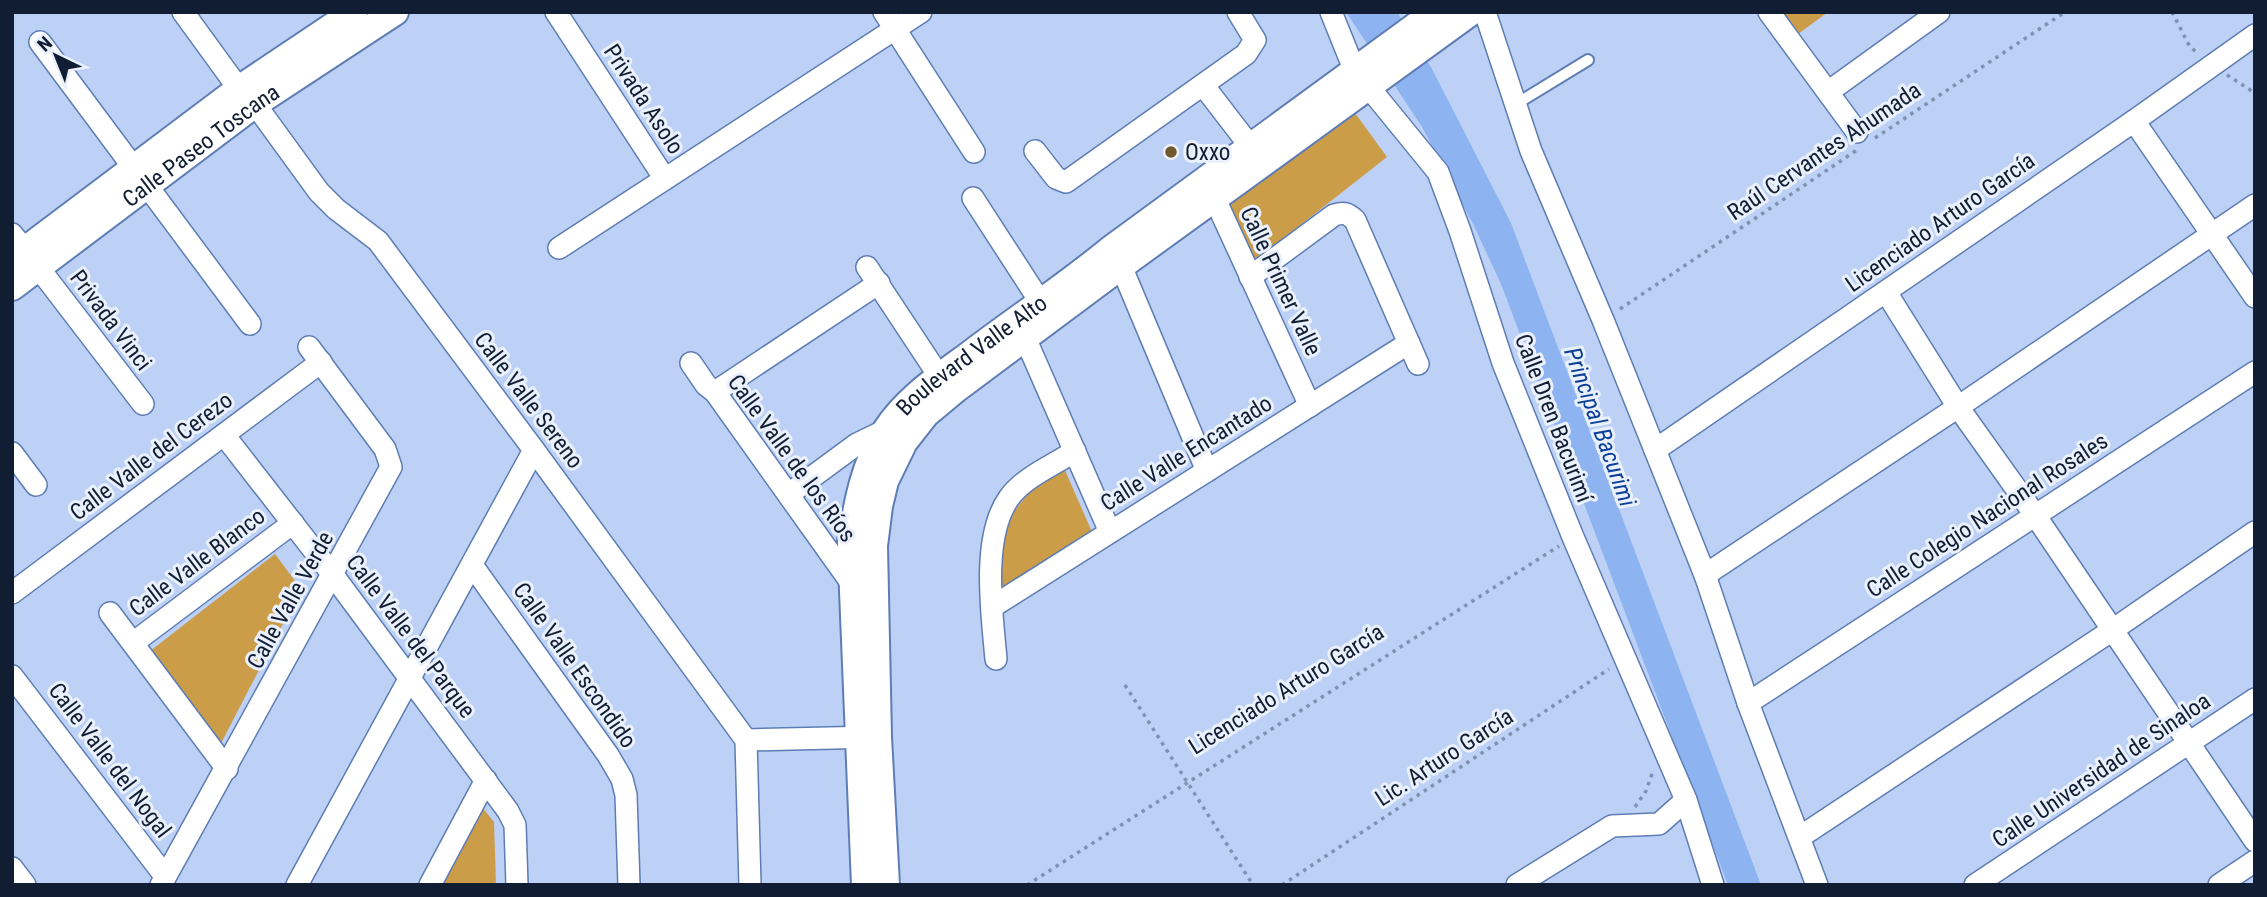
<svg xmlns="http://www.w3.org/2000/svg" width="2267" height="897" font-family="'Roboto Condensed',sans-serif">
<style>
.green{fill:#cb9d48}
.water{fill:#8eb3f1}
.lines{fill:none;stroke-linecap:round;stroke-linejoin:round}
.service-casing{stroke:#5e7db4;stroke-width:14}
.minor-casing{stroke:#5e7db4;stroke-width:24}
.tertiary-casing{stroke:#5e7db4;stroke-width:30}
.path{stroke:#8092b1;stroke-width:3.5;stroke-dasharray:3.5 5;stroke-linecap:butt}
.service{stroke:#fff;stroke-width:10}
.minor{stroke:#fff;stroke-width:21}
.tertiary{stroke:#fff;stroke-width:26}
.poi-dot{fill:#735a2b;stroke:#eaf1fd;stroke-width:2.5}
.labels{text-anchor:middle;stroke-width:6;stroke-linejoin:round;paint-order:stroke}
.street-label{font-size:23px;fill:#111d33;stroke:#eaf1fd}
.poi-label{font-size:23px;fill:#111d33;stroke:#eaf1fd;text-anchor:start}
.water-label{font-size:24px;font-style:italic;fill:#0b3f98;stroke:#eaf1fd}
</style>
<rect width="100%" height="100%" fill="#bcd1f5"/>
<!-- green -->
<g class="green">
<path d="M1776,12h52l-34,25z"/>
<path d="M1355,113l32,44 -134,105 -25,-57z"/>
<path d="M1064,468l28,64 -94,59 -1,-41 12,-32 22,-28z"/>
<path d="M275,554l26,35 -84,162 -72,-96z"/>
<path d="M482,807l12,15 2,63h-57z"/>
</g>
<!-- water -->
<path class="water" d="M1346,12h51l34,55 80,156 250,662h-33l-227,-601 -27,-58 -52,-99z"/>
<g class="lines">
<!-- service casing -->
<g class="service-casing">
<path id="service" d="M1516,104l72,-44"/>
</g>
<!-- minor casing -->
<g class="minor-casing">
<g id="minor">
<path d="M183,12l56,77"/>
<path d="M556,12l109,167"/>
<path d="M884,12l90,140"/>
<path d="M1331,12l23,57 84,103 22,59 43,132 70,174 113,263 27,85"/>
<path d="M1485,12l46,139 72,169 102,255 43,128 69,182"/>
<path d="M1769,12l88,120"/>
<path d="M40,42l210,282"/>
<path d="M1203,85l47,61"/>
<path d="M1828,92l111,-80"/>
<path d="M255,104l64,88 17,17 42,32 156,209 212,290 4,145"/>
<path d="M2134,121l121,176"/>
<path d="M1035,151l21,27 10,4 180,-128 9,-14 -17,-28"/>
<path d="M1208,184l102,222"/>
<path d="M973,198l68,105"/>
<path d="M12,234l13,16"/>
<path d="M559,248l362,-236"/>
<path d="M1121,266l86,205"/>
<path d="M38,267l105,137"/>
<path d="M867,267l72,109"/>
<path d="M1250,277l84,-62c10,-3 13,-2 21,5l63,144"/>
<path d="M1886,292l72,115 77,108 220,326"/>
<path d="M1019,324l91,208"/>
<path d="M691,363l15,22 9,7 137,192"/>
<path d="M715,392l164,-109"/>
<path d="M224,435l109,140 175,236 7,14 2,60"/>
<path d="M1655,450l479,-329 121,-86"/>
<path d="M12,453l24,32"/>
<path d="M789,494l68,-50 29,-14"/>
<path d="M472,565l136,190 14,24 4,16 3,90"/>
<path d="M1705,575l253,-168 297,-202"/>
<path d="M12,593l309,-231"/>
<path d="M992,607l417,-264"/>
<path d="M110,613l117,156"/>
<path d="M133,643l160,-120"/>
<path d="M996,659c-4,-45 -15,-122 13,-161 15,-21 45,-33 66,-47"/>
<path d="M12,676l153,200"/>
<path d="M1748,703l507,-331"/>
<path d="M746,740l128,-3"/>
<path d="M1800,837l311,-206 144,-99"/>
<path d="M12,868l13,17"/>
<path d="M161,885l230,-418 -6,-18 -76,-102"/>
<path d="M297,885l237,-435"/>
<path d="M430,885l56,-105"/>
<path d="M1517,885l95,-59 47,-2 27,-24"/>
<path d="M1975,885l280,-186"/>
<path d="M2219,885l36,-24"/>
</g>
</g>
<!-- tertiary casing -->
<g class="tertiary-casing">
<g id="tertiary">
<path d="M12,260l227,-171 115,-77"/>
<path id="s1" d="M12,287l243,-183 140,-92"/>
<path id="s2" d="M865,885l-14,-343c6,-38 13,-78 35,-112 20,-31 53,-53 83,-75 47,-36 96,-68 142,-106l324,-237"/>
<path d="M886,885l-8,-148 -4,-191 5,-40 6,-25 19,-39 22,-28 30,-25 165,-123 350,-254"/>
</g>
</g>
<!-- path -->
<g class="path">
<path d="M2172,12l18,35 9,7"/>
<path d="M2227,75l28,18"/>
<path d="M1875,138l190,-126"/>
<path d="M1620,309l237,-159"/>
<path d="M1125,685l128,200"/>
<path d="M1635,807l11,-16 7,-20"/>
<path d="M1027,885l532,-339"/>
<path d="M1282,885l327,-216"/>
</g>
<!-- service -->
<use href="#service" class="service"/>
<!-- minor -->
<use href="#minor" class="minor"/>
<!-- tertiary -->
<use href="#tertiary" class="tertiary"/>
</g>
<!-- markers -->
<circle class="poi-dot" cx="1171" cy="152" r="7"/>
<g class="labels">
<!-- street labels -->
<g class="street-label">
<text transform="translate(644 99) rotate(57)" y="8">Privada Asolo</text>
<text dy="8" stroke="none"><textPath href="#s1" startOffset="236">Calle Paseo Toscana</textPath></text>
<text transform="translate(1824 151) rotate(-34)" y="8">Raúl Cervantes Ahumada</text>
<text transform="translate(1940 222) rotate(-35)" y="8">Licenciado Arturo García</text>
<text transform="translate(1281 281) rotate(65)" y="8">Calle Primer Valle</text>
<text transform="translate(111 320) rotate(53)" y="8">Privada Vinci</text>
<text dy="8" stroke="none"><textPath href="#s2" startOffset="576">Boulevard Valle Alto</textPath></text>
<text transform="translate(529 400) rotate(53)" y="8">Calle Valle Sereno</text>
<text transform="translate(1554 418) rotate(69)" y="8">Calle Dren Bacurimí</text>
<text transform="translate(1186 453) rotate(-32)" y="8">Calle Valle Encantado</text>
<text transform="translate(151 456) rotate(-37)" y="8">Calle Valle del Cerezo</text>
<text transform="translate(792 458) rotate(54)" y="8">Calle Valle de los Ríos</text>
<text transform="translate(1987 515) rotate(-33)" y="8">Calle Colegio Nacional Rosales</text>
<text transform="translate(197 562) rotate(-37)" y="8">Calle Valle Blanco</text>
<text transform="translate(290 600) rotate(-61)" y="8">Calle Valle Verde</text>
<text transform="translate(411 636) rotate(53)" y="8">Calle Valle del Parque</text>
<text transform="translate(575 665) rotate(55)" y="8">Calle Valle Escondido</text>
<text transform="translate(1286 689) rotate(-32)" y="8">Licenciado Arturo García</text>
<text transform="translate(1444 757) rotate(-33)" y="8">Lic. Arturo García</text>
<text transform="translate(110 760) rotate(53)" y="8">Calle Valle del Nogal</text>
<text transform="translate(2101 770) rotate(-34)" y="8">Calle Universidad de Sinaloa</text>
</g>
<!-- poi labels -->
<g class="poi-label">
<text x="1185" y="160">Oxxo</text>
</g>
<!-- water labels -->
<g class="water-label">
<text transform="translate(1600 427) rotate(70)" y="8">Principal Bacurimi</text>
</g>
</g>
<!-- border -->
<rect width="2267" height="897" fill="none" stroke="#111d33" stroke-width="28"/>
<!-- north arrow -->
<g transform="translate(56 56) rotate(317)" stroke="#eaf1fd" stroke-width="5" paint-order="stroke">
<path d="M0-5L12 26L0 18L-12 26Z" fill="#111d33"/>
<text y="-10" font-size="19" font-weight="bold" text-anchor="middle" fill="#111d33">N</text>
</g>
</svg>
